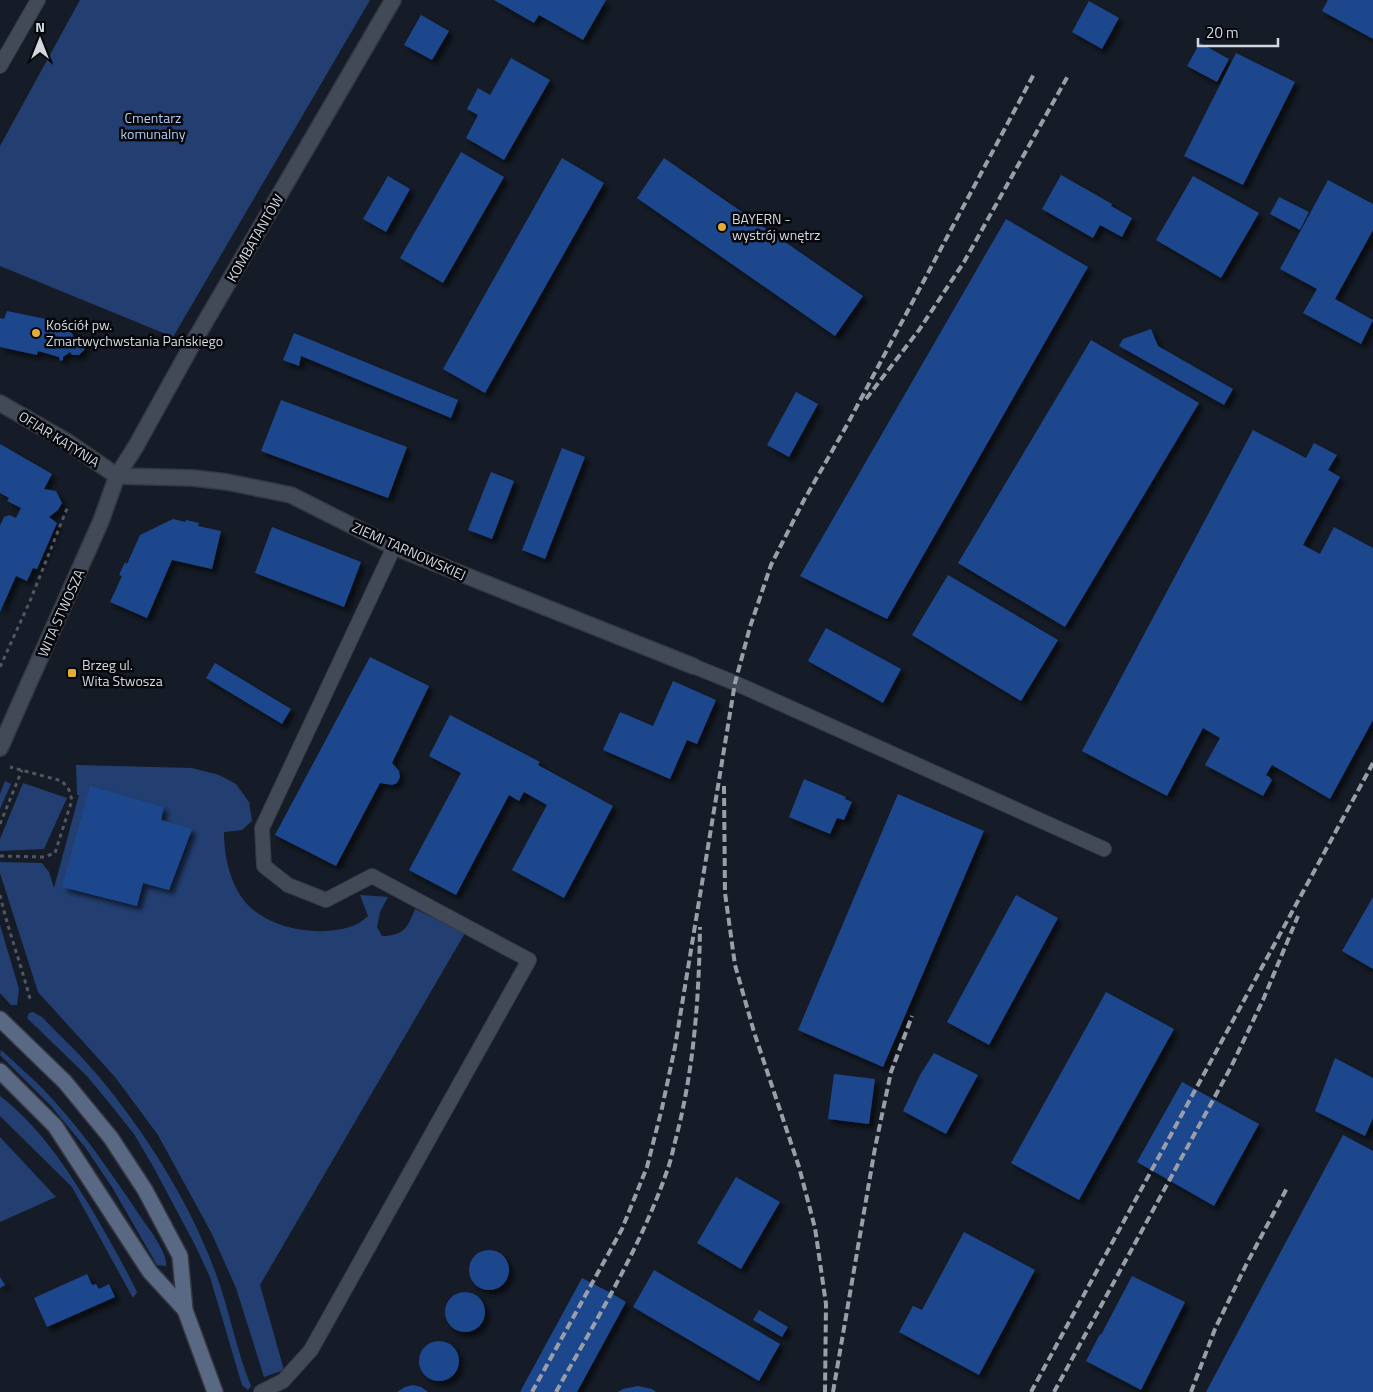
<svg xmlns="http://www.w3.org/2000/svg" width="1373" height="1392" font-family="'Titillium Web',sans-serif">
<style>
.green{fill:#233f71}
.building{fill:#1e468c;filter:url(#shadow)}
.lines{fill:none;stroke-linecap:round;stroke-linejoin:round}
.lane-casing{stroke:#353842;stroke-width:16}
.street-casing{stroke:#353842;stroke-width:18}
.secondary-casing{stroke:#353842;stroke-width:18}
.path{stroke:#505761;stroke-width:3;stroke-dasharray:4 4;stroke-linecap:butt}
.lane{stroke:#424a57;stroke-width:14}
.street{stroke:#424a57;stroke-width:15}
.secondary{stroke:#596984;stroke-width:15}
.rail{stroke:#999fa8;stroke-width:4;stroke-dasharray:8 4;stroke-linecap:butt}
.poi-dot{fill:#e6ac36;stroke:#05070b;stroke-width:2}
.labels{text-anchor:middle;stroke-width:5;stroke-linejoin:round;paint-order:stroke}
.park-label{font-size:14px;fill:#b2caf2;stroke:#05070b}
.poi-label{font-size:14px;fill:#d3d8e0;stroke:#05070b;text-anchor:start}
.street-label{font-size:14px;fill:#d3d8e0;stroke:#05070b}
</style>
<defs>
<filter id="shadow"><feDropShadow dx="4.5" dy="4.5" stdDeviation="2.5" flood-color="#0009"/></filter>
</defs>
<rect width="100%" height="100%" fill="#151c27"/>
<!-- green -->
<g class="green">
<path d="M80,0h290l-197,337 -173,-71v-120z"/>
<path d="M76,765l116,3 27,7 17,9 13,18 3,19 -10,9 -18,2c0,24 6,53 23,72 24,26 76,34 108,21 5,-2 9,-6 13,-9l-8,-21 28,2 -8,15 -3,15 5,9c22,0 26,-9 33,-27l50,24 -205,352 24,85 -20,7 -28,-89 -24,-54 -54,-99 -43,-58 -77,-85 -38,-119v-11l42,1 7,9 5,16 25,-93h-2z"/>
<path d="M5,781l6,3 -11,25v-15z"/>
<path d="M23,783l44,15 -23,51 -44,2v-12z"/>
<path d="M0,925l19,64 -2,16h-6l-11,-12z"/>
<path d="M33,1012l9,5c19,20 40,39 58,61 46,56 87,120 113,188 16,40 22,81 38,120l-3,4 -6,-5 -32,-108 -15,-32 -41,-77 -20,-34 -23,-29 -25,-30 -59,-57 2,-5z"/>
<path d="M1,1050c14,13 28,25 42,39 38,39 69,85 99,130 8,11 26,35 24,47l-9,-1 -45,-78 -27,-40 -34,-41 -51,-51z"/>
<path d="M0,1096c39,30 66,71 91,112 16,28 32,55 46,84l-4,6 -61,-111 -72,-71z"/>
<path d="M0,1137l56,60 -56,25z"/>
</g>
<!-- building -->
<g class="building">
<path d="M494,0h112l-23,40 -44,-25 -5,8z"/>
<path d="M1328,0h45v39l-51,-28z"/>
<path d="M1089,1l30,17 -17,31 -30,-17z"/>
<path d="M421,15l28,16 -17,29 -28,-15z"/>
<path d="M1200,43l29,16 -12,23 -30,-16z"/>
<path d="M1236,53l59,29 -52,103 -59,-29z"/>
<path d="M511,58l39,22 -46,80 -38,-22 12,-23 -11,-6 11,-21 12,7z"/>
<path d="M461,152l43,25 -61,106 -43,-25z"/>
<path d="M562,158l42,25 -119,210 -42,-24z"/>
<path d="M664,158l199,138 -28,40 -198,-138z"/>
<path d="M1061,175l51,29 -1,2 21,12 -10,19 -22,-12 -7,13 -51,-29z"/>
<path d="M388,176l22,13 -24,43 -23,-13z"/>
<path d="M1193,176l66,37 -38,65 -65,-38z"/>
<path d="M1328,180l45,24v26l-38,69 38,21 -12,24 -58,-31 14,-24 -37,-20z"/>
<path d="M1279,197l30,15 -9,18 -30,-16z"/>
<path d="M1006,219l82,48 -201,352 -87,-43z"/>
<path d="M7,311l39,8 -1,3 21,6 3,-3 3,1 -2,4 4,7h4l6,3 1,9 -6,6h-7l-2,-3 -7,5v3l-3,1 -1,-4 -21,-6 -1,4 -37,-8v-29l4,1z"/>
<path d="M1151,329l7,17 75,43 -9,16 -105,-59 4,-7z"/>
<path d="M294,333l164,67 -7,18 -150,-62 -2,10 -16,-6z"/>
<path d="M1091,340l108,63 -134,224 -107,-64z"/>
<path d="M796,392l22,12 -29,53 -22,-12z"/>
<path d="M281,400l126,47 -19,51 -127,-47z"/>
<path d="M1253,430l53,28 8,-15 23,12 -9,15 12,7 -37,68 17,9 14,-27 39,21v172l-43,79 -58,-34 -6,10 5,3 -1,1 2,1 -9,16 -58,-31 15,-27 -17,-10 -36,68 -85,-45z"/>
<path d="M0,444l52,30 -8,15 12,2 6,12 -4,7 -9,7 8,6 -20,46 -4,-1 -6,13 -11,-5 -16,36v-86l4,-9 5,-2 7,3 5,-10 -14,-7 2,-3 -9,-5z"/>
<path d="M562,448l23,9 -40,102 -23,-9z"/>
<path d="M491,472l23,9 -22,58 -24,-9z"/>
<path d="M173,519l12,3 1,-2 13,3 -1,3 23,5 -9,38 -40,-9 -25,58 -37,-16 12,-26 -3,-1 6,-13 2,2 13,-29z"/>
<path d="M272,527l89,35 -17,45 -89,-34z"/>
<path d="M948,575l110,65 -37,61 -109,-66z"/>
<path d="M826,628l75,41 -18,34 -75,-42z"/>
<path d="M370,657l59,29 -37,77 7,8 1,6 -3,6 -5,2 -12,-2 -44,83 -61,-31z"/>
<path d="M215,663l76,46 -9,15 -76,-46z"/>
<path d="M673,681l43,19 -19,44 -10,-4 -17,39 -67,-29 17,-38 33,14z"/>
<path d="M450,715l90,47 -2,3 75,41 -49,92 -52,-28 35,-65 -23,-13 -5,9 -10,-6 -53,100 -47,-25 52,-97 -32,-17z"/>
<path d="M804,779l42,18 -1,2 7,3 -8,18 -7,-2 -7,16 -41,-17z"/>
<path d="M90,786l74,21 -3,13 31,9 -23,61 -26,-7 -6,23 -75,-19z"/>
<path d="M898,794l86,37 -101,236 -85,-37z"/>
<path d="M1016,895l42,23 -69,127 -42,-23z"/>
<path d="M1373,897v72l-31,-18z"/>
<path d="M1106,992l68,37 -95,171 -68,-37z"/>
<path d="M934,1053l44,22 -32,59 -43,-23 17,-36z"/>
<path d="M1335,1058l38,20v40l-8,18 -50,-25z"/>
<path d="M834,1074l41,5 -6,45 -41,-5z"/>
<path d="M1182,1082l77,42 -45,82 -77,-44z"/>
<path d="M1343,1135l30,16v241h-167z"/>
<path d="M736,1177l44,25 -39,67 -44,-26z"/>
<path d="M964,1232l71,38 -56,105 -80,-43 14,-26 9,4z"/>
<circle cx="489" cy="1270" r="20"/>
<path d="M654,1270l126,74 -21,37 -126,-74z"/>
<path d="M87,1274l5,11 4,-1 3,5 10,-5 6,13 -68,30 -13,-29z"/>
<path d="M1132,1276l53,26 -44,88 -55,-29 14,-27 1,1z"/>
<path d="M0,1277l5,8 -5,3z"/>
<path d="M582,1278l29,15 15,9 -49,90h-57z"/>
<circle cx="465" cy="1312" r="20"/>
<path d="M759,1310l29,17 -6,10 -29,-17z"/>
<circle cx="439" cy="1361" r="20"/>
<path d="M413,1385l8,2 7,5h-31l8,-5z"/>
<path d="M638,1386l14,3 4,3h-38l5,-3z"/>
</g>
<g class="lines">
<!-- lane casing -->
<g class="lane-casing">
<g id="lane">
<path d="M0,66l38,-66"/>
<path d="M693,666l42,17 369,166"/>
<path d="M261,1392l22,-11 28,-31 218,-390 -157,-84 -46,24 -38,-15 -24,-19 -2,-38 132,-281"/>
</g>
</g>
<!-- street casing -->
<g class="street-casing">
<g id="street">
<path d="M0,403l66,38 51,35"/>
<path d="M117,476l76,2 34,4 64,13 103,52 299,119"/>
<path d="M0,748l101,-227 16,-45 19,-30 61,-110 196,-336"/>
</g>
</g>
<!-- secondary casing -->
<g class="secondary-casing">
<g id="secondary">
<path d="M0,1019l65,63 46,56 34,52 35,66 5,54 30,82"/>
<path d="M0,1071l55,55 95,146 35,38"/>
</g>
</g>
<!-- path -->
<g class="path">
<path d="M0,667l30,-66 38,-95"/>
<path d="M0,824l22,-54"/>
<path d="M0,856l44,1 11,-4 17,-53 -3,-10 -7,-9 -52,-14"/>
<path d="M0,895c8,35 21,69 30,104"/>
</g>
<!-- lane -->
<use href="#lane" class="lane"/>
<!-- street -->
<use href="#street" class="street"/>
<!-- secondary -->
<use href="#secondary" class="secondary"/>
<!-- rail -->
<g class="rail">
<path d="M866,399l53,-69 45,-68 105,-188"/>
<path d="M724,786l1,107 10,72 19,67 45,135 16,61 11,76 -1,88"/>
<path d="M532,1392l90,-163 25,-62 15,-59 13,-61 60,-364 15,-56 21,-62 33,-65 43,-75 188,-353"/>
<path d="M556,1392c40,-72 84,-143 111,-221 4,-10 6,-22 9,-33 18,-69 23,-140 24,-211"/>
<path d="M833,1392l42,-244 16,-76 21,-56"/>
<path d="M1031,1392l342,-629"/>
<path d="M1054,1392l177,-325 32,-67 35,-84"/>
<path d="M1191,1392l24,-63 31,-64 41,-77"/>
</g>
</g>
<!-- markers -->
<g class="poi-dot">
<circle cx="722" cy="227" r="5"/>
<circle cx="36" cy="333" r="5"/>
<rect x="67" y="668" width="10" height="10" rx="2.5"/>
</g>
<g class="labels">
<!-- park labels -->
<g class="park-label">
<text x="153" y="123">Cmentarz<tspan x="153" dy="16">komunalny</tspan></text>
</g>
<!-- poi labels -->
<g class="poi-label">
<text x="732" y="224">BAYERN -<tspan x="732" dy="16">wystrój wnętrz</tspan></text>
<text x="46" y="330">Kościół pw.<tspan x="46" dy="16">Zmartwychwstania Pańskiego</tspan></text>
<text x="82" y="670">Brzeg ul.<tspan x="82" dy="16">Wita Stwosza</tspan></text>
</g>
<!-- street labels -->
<g class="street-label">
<text transform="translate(255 238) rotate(-60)" y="5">KOMBATANTÓW</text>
<text transform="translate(59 439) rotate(32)" y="5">OFIAR KATYNIA</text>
<text transform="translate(409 551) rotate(24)" y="5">ZIEMI TARNOWSKIEJ</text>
<text transform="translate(61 613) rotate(-66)" y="5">WITA STWOSZA</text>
</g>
</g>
<!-- north arrow -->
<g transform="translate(40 40)" stroke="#05070b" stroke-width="4" paint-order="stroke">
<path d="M0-4L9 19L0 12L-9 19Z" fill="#d3d8e0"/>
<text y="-8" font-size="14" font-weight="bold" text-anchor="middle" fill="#d3d8e0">N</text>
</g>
<!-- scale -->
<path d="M1198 38v8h80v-8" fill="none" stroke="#d3d8e0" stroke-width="2.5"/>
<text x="1206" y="38" font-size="15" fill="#d3d8e0" stroke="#05070b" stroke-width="4" paint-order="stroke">20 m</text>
</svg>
